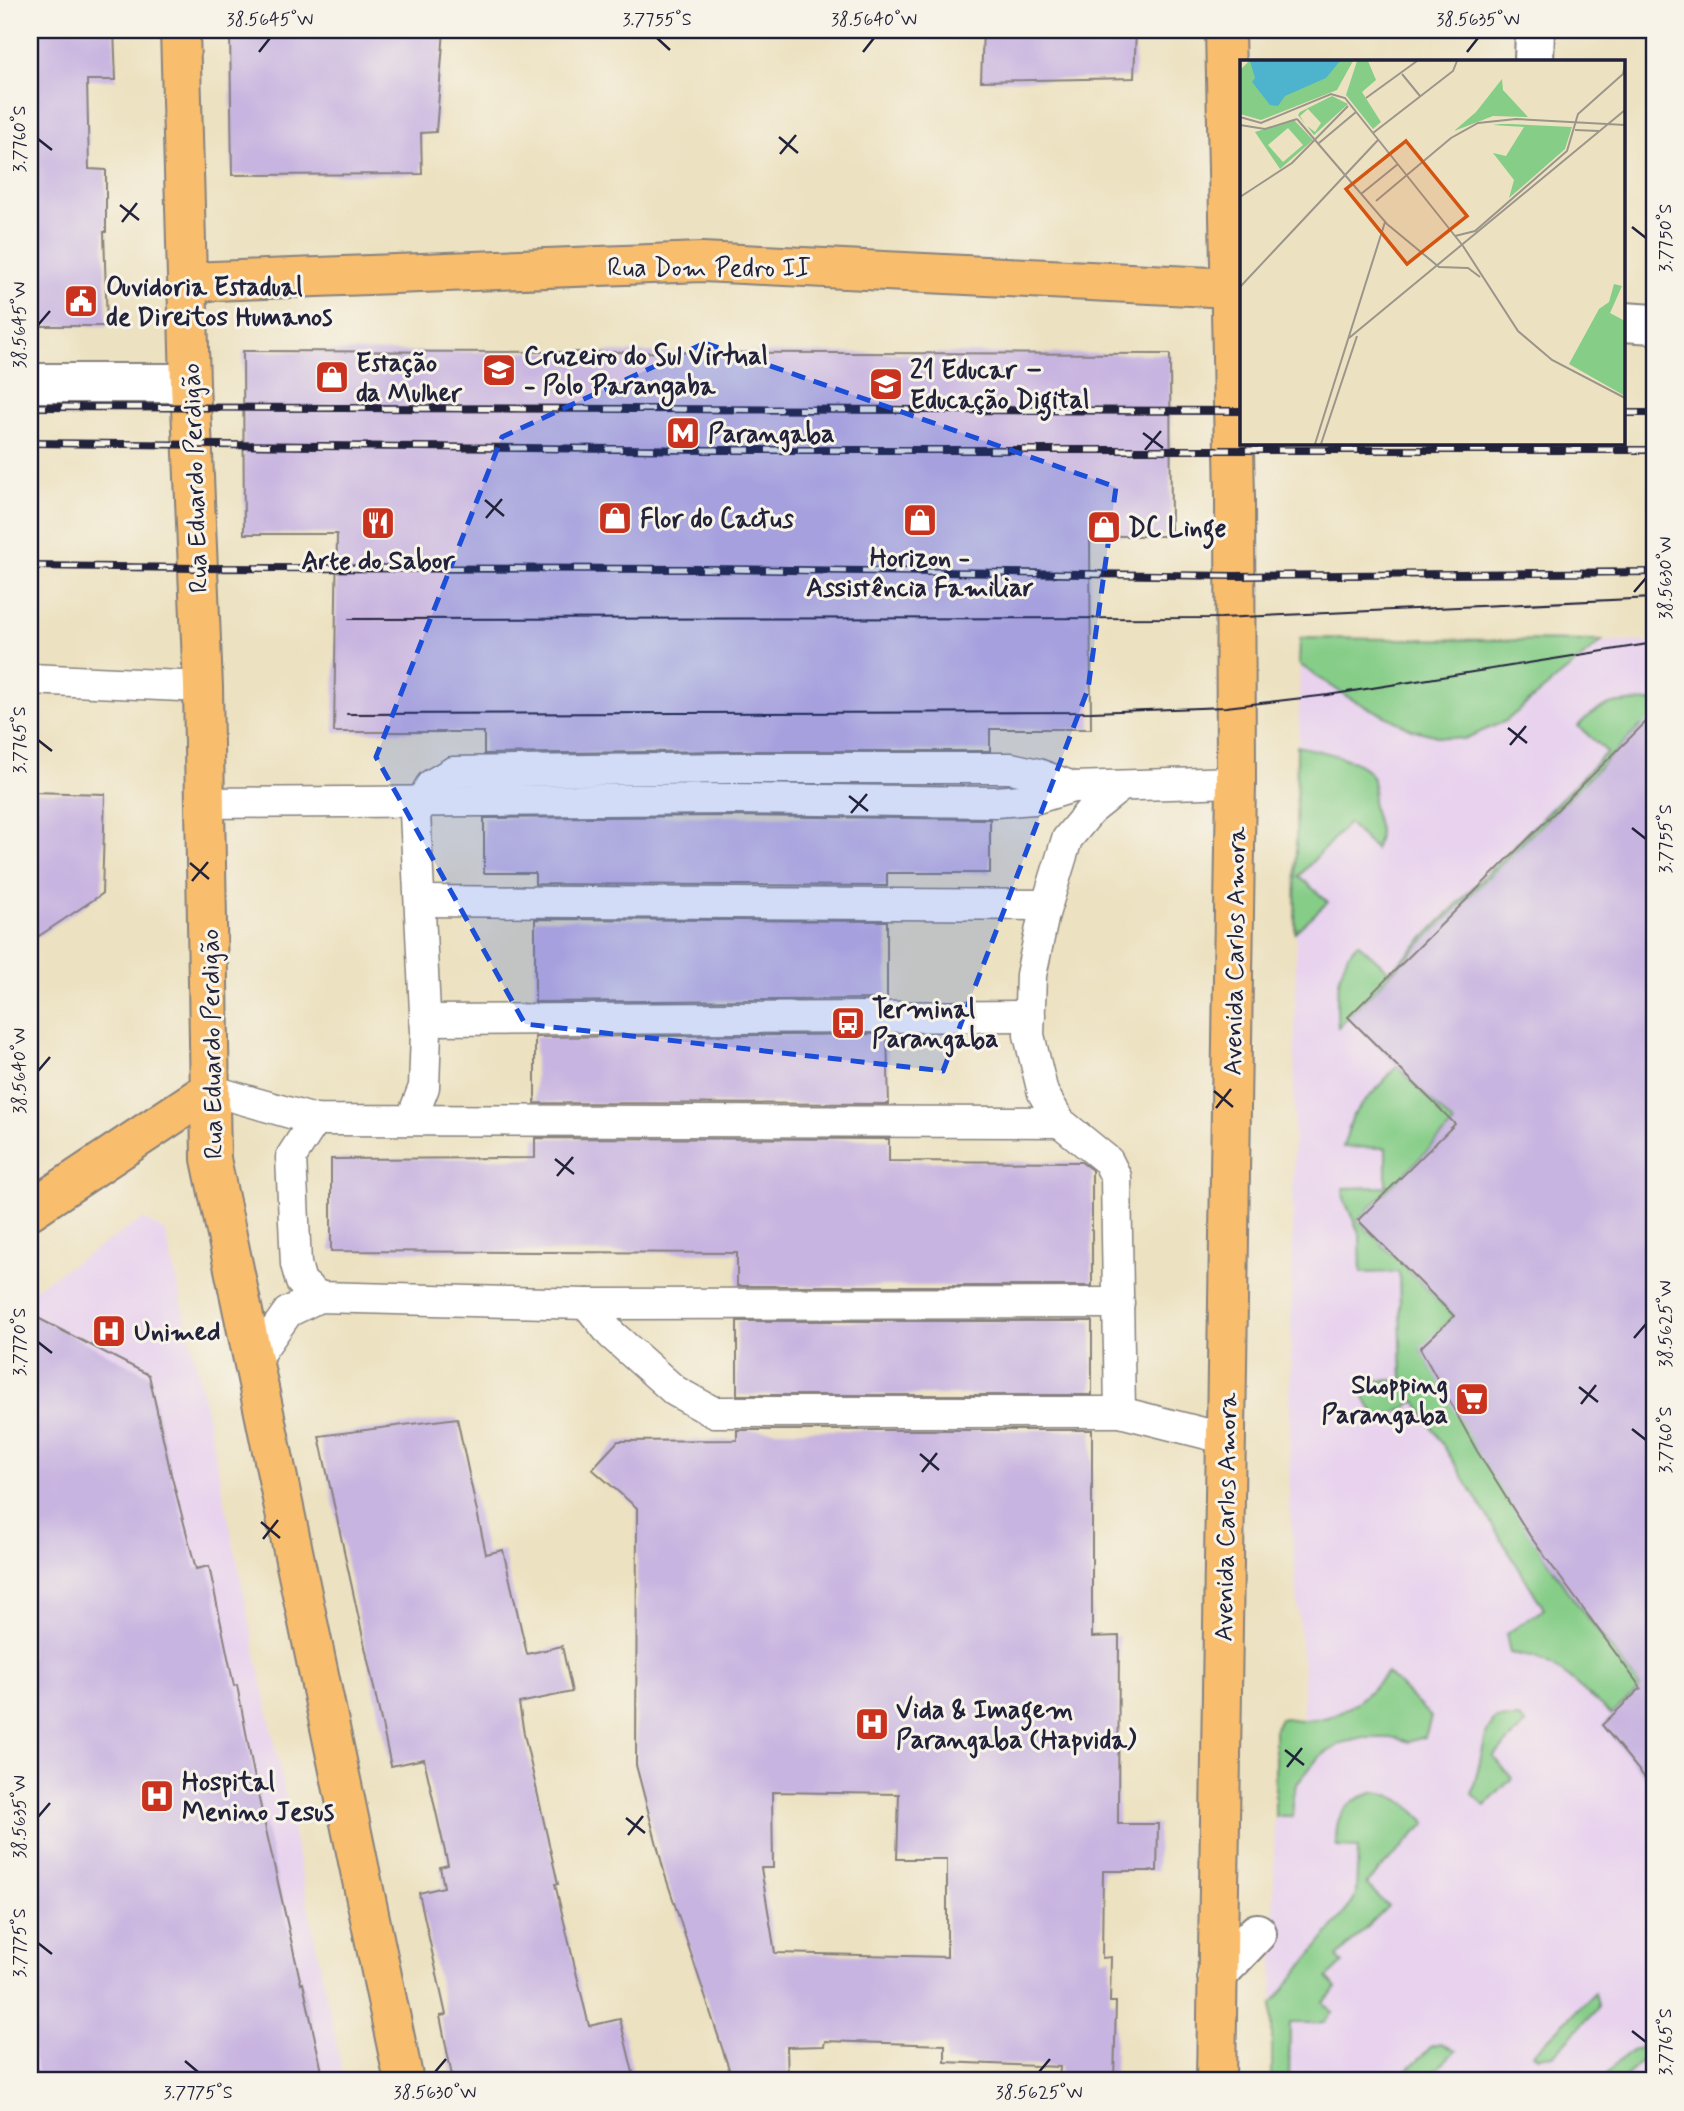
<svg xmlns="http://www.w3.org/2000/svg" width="1684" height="2111" font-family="Mynerve,sans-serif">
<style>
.built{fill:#e8d2ee}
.green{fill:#86cd88;stroke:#547862;stroke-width:2}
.building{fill:#c8b4e0;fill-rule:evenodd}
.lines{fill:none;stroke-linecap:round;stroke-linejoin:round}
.service-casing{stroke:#87827e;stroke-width:33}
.minor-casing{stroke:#87827e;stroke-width:42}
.primary-casing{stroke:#87827e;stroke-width:42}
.service{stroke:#fff;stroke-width:30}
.minor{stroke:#fff;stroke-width:38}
.primary{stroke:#f9be6d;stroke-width:38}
.tram{stroke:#22223b;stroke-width:2}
.rail-casing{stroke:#22223b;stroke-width:8}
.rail{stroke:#f7f3e8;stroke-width:5;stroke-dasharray:16;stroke-linecap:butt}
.marked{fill:#1d4ed8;fill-opacity:0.2;stroke:#1d4ed8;stroke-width:5;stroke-dasharray:14 9;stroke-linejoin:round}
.ticks{fill:none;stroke:#22223b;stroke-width:2.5}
.labels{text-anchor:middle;stroke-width:6;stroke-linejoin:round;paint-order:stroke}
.street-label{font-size:26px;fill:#22223b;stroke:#f7f3e8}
.poi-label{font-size:26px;font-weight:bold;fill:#22223b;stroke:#f7f3e8;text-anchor:start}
.inset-road{fill:none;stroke:#9b958b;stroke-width:2}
.view{fill:#d45411;fill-opacity:0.15;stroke:#d45411;stroke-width:3.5}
.inset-edge{fill:none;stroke:#22223b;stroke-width:3.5}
.neatline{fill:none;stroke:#22223b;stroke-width:2.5}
.ticks-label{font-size:18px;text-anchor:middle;fill:#22223b}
</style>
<rect width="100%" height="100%" fill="#f7f3e8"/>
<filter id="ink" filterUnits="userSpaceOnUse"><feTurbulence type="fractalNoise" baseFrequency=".0143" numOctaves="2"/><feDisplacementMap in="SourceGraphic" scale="14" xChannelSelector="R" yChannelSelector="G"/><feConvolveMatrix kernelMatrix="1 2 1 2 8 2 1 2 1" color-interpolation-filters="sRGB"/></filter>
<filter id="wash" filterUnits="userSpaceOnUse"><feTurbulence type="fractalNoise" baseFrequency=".00686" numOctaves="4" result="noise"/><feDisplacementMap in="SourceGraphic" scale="28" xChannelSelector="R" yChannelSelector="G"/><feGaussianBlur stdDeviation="1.57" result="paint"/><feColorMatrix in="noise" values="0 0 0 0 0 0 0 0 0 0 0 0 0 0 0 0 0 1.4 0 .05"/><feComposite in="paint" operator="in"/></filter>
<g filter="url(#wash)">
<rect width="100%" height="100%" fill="#ece1c0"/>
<!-- built -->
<g class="built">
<path d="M1300,638l354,4v1439h-382l3,-300 28,-61v-53l-14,-170z"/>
<path d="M143,1219l22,13 33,139 146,710h-314v-796l2,5z"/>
</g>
<!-- green -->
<g class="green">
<path d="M1300,638l302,3 -96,80 -42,18 -23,-2 -30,-8 -62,-31 -50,-34z"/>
<path d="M1654,701v24l-13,1 -303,301c-3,-27 -1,-65 20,-84l32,29 217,-220 -29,-26c23,-26 44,-24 76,-25z"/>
<path d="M1297,746c18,4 72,13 76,34 2,9 -1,18 0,27 4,18 10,23 2,42l-27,-26 -49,53 29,26 -33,30z"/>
<path d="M1397,1066l57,58 -96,96 96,96 -33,33 91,156 54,84 75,99 -29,27 -49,-42 -27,-16 -26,-4 -4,-19 38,-25 -128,-208 -36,21 -16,-24 -1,-17 39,-1 -3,-108 -38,1 -1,-38 -16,-36 -1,-11 43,-1v-39l-43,-1 10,-32z"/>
<path d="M1387,1673l44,44 -6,20 -17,5 -12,-4h-32l-22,5 -24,15 -22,27 -3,11v20h-18v-88l5,-10c8,0 15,2 22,2 38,2 63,-22 85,-47z"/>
<path d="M1519,1718l7,6 -33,33 19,21 -27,28 -13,-12 15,-62 8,-13z"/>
<path d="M1376,1792c24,4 34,14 50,31l-60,61 22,22 -51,51 6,6 -16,15 9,10 -12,14 8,10 -8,11h-34l-1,58h-17v-77l81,-102 3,-9 2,-45 -21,-1c-4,-32 8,-47 39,-55z"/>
<path d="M1595,1992l3,13 -1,4 -44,46 -16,2 -4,-3z"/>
<path d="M1440,2044l16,6 -23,23 7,8h-44l35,-34z"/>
<path d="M1643,2047l9,3 -28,28 3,3h-27c12,-11 26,-32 43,-34z"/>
</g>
<g id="blocks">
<!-- building -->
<g class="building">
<path d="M30,30h84l2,50h-29l2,89 17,1v62h-2l3,94h-77z"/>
<path d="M230,30h214l-8,102 -15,1 1,41 -190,1z"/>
<path d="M983,30h153l-2,48 -153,3z"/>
<path d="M243,351l927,3 1,182h-81l1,193h-101v22h-258l-248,3v-22h-150l3,-198h-93z"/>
<path d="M1654,714v1075l-52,-64 39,-37 -111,-152 -53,-85 -57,-103 34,-32 -96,-96 97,-96 -107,-107z"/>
<path d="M30,792l75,2 -3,100 -72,48z"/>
<path d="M733,816l257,3v54h-103v13l-352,-2v-11h-51v-55z"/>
<path d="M535,919l352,2v78l-352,3z"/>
<path d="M887,1034l2,70 -354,-1v-66z"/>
<path d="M535,1138l354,1v22l192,1 11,8v116h-355v-33l-406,-2v-92l204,-1z"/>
<path d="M30,1314l119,61 22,99 25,95 13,-3 25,120 3,-1 20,105 44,194 2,-1 21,98h-285l-9,-43z"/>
<rect x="737" y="1321" width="355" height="74"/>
<path d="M457,1418l29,136 17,-4 24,104 35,-8 10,46 -53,11 5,31 34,150h-3l34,142 31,-7 15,62h-182l-13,-65 6,-1 -27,-122 25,-6 -4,-20 8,-2 -24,-106 -33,7 -72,-330z"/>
<path d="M737,1430h355v207l27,-1 -1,188h40l-1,47h-54l-1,87 9,-1 -1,45h6l-2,79h-55l1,-14 -115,-5v-17l-120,-4 -1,5 -37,1 1,34h-55l-68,-206 -29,-110 1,-257 -45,-39 26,-28 119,-1zM772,1792l127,2 -2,65h50v98l-172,-4 -14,-85h12z"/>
</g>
</g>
</g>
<g filter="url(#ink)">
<use href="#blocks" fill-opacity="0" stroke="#87827e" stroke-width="2"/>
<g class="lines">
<!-- service casing -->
<g class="service-casing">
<g id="service">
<path d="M30,679l173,8"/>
<path d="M205,803l528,-4 262,3 39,-3 39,-12 163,-5"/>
<path d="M420,901l626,4"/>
<path d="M425,1020l605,-4"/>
<path d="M210,1090l105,30 745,2"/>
<path d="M412,1118l12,-31 2,-55 -11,-219 16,-28 22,-13 279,-4h279l27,6 35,13"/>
<path d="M315,1120l-24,37 5,107 5,18 18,15"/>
<path d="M587,1304l24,30 64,57 38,21h407l107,27"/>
<path d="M254,1360l34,-48 31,-15 268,7 532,-1"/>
<path d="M1120,1412l-4,-235 -8,-16 -48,-39 -17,-29 -14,-58 2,-60 13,-61 23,-75 24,-29 30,-24"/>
</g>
</g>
<!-- minor casing -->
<g class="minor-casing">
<g id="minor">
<path d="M1534,61l1,-31"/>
<path d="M1623,322l31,2"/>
<path d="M30,383h160"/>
<path d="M1217,1975l40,-42"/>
</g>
</g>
<!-- primary casing -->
<g class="primary-casing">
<g id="primary">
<path d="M180,30l10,353 13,304 8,472 193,922"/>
<path d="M188,282l514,-20 529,26"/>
<path d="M30,1210l180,-120"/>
<path d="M1216,2081l20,-1299 -1,-285 -10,-467"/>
</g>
</g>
<!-- service -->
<use href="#service" class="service"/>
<!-- minor -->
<use href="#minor" class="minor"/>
<!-- primary -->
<use href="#primary" class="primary"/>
<!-- tram -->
<g class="tram">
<path d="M349,619l872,-1 433,-20"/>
<path d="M347,714l745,-2 134,-5 102,-12 326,-52"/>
</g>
<!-- rail casing -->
<g class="rail-casing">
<g id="rail">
<path d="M30,407l1211,4"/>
<path d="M1623,413h31"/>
<path d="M30,443l680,7h944"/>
<path d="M30,566l167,2 511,1 527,7 419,-4"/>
</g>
</g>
<!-- rail -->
<use href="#rail" class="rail"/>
</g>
</g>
<!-- marked area -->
<path class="marked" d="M705,343l411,144 -28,202 -145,382 -418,-47 -149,-267 126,-320z"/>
<!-- ticks -->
<path class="ticks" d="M657,38l13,12M259,52l11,-14M863,52l11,-14M1467,52l11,-14M779,137l19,16M38,139l14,11M780,154l16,-19M120,205l19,15M122,222l15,-19M1632,227l14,11M38,325l12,-14M1143,433l20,15M1145,450l16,-19M485,500l19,16M486,518l16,-19M1634,592l12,-14M1508,728l19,15M38,740l14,11M1510,745l16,-19M849,796l19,15M851,813l16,-19M1632,828l14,11M190,863l19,16M192,881l16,-19M38,1071l12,-14M1214,1091l19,16M1216,1108l15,-19M555,1159l19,15M557,1176l16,-19M1634,1338l12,-14M38,1342l14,11M1579,1387l19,15M1581,1404l15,-19M1632,1429l14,11M920,1454l19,16M922,1472l15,-19M261,1522l19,16M263,1539l15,-19M1285,1750l19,15M1287,1767l15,-19M38,1817l12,-14M626,1818l19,15M628,1835l15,-19M38,1943l14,11M1632,2031l14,11M185,2061l13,11M435,2072l11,-13M1039,2072l11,-13"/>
<!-- icons -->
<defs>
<g id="civic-square" transform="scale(1.75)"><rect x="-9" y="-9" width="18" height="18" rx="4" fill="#c8321e" stroke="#f7f3e8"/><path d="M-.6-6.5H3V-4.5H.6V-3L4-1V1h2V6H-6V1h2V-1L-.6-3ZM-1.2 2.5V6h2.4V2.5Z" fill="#fff"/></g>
<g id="university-square" transform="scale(1.75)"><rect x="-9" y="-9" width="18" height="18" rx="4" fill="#c8321e" stroke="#f7f3e8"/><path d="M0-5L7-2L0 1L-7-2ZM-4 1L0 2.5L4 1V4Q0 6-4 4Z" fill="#fff"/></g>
<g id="shop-square" transform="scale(1.75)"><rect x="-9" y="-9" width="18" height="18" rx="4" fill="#c8321e" stroke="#f7f3e8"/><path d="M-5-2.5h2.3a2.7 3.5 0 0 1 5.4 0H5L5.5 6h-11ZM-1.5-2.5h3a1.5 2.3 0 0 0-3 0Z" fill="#fff"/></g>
<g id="metro-square" transform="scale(1.75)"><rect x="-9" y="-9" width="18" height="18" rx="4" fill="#c8321e" stroke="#f7f3e8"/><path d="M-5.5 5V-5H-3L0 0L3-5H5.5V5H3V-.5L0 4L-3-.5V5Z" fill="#fff"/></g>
<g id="restaurant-square" transform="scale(1.75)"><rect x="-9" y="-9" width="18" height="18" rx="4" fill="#c8321e" stroke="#f7f3e8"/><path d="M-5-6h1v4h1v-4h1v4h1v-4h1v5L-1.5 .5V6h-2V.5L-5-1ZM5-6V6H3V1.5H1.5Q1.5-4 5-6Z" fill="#fff"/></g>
<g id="bus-square" transform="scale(1.75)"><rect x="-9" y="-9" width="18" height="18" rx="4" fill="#c8321e" stroke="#f7f3e8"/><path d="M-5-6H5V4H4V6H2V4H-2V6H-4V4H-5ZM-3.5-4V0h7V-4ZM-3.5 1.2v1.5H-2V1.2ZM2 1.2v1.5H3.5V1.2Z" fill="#fff"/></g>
<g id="hospital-square" transform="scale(1.75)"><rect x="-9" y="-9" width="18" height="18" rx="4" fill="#c8321e" stroke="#f7f3e8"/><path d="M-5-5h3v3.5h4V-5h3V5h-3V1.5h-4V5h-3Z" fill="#fff"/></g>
<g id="supermarket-square" transform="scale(1.75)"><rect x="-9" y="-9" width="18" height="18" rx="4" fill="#c8321e" stroke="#f7f3e8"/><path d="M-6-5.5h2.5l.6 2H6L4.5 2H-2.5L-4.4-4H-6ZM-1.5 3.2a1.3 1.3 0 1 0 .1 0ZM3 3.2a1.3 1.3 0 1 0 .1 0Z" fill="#fff"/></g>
</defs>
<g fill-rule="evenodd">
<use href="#civic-square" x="81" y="301"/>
<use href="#university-square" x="499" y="370"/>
<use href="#shop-square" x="332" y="377"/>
<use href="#university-square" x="886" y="384"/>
<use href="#metro-square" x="683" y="433"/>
<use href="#shop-square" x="615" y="518"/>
<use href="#shop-square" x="920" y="520"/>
<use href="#restaurant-square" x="378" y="523"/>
<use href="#shop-square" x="1104" y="527"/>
<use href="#bus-square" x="848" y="1023"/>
<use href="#hospital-square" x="109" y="1331"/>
<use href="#supermarket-square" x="1472" y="1399"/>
<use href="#hospital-square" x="872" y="1724"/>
<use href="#hospital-square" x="157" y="1796"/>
</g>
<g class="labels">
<!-- street labels -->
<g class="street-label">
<text x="709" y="276">Rua Dom Pedro II</text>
<text transform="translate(194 478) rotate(-92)" y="9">Rua Eduardo Perdigão</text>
<text transform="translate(1234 951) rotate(-89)" y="9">Avenida Carlos Amora</text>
<text transform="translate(211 1044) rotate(-91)" y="9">Rua Eduardo Perdigão</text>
<text transform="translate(1225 1517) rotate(-89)" y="9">Avenida Carlos Amora</text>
</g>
<!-- poi labels -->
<g class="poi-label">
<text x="106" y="295">Ouvidoria Estadual<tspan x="106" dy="30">de Direitos Humanos</tspan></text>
<text x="524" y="364">Cruzeiro do Sul Virtual<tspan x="524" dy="30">- Polo Parangaba</tspan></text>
<text x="356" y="371">Estação<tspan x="356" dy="30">da Mulher</tspan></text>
<text x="910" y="378">21 Educar –<tspan x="910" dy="30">Educação Digital</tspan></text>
<text x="708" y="442">Parangaba</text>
<text x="640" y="527">Flor do Cactus</text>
<text x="1128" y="536">DC Linge</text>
<text x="920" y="566" text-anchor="middle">Horizon -<tspan x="920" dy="30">Assistência Familiar</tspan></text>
<text x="378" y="569" text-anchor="middle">Arte do Sabor</text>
<text x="872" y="1017">Terminal<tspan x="872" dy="30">Parangaba</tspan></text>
<text x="134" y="1340">Unimed</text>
<text x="1448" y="1393" text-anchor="end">Shopping<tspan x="1448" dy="30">Parangaba</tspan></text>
<text x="896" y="1718">Vida &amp; Imagem<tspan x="896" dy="30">Parangaba (Hapvida)</tspan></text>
<text x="182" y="1790">Hospital<tspan x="182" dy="30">Menino Jesus</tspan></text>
</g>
</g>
<!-- overview -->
<g transform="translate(1240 60)">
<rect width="385" height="385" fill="#ece1c0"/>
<path d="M9,1h104l-16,29 -76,30 -21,-6v-44zM117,1h11l8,19 -14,12 19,30 -8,7 -27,-34zM262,19l1,11 25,27 -35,-1 -39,15 22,-19zM92,36l16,8 -34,31 -7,-9 8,6 6,-9 -13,-14 -8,7 5,8 -7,-9 2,-3zM54,60l19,20 -33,29 -25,-37zM48,68l15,17 -20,17 -15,-17zM253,65l7,-1h11l61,3 -7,22 -56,49 5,-18 -21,-27 13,3 18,-29zM374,224l8,2 -12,27 15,8v75l-56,-32 30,-55 10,-7z" fill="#86cd88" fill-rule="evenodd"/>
<path d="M100,1l-14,17 -41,18 -7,10 -8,-1 -18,-23 3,-4 -5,-17z" fill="#4eb4cd"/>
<path class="inset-road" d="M162,14l18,22M126,38l51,-37M0,57l21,6 70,-29 14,4 118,148 55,85 34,29 73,38M57,59l90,105 52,43 29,1 12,9M0,65l25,4 32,-10M335,70l24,1M133,73l80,-62 4,-10M79,83l37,-31M121,134l37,-30M0,137l52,-34 56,-57M136,141l75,-63 27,-15 38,-4 109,6M215,176l20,-5 92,-80 11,-37 45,-40 2,-10M0,227l138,-147M109,278l276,-228M75,384l70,-222M81,384l36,-108"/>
<path class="view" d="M166,81l61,75 -60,48 -61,-75z"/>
<rect width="385" height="385" class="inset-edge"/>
</g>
<!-- margin -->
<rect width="1684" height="2111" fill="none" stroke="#f7f3e8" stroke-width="77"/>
<rect x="38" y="38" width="1608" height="2034" class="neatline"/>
<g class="ticks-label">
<text x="270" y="25">38.5645°W</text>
<text x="657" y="25">3.7755°S</text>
<text x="874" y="25">38.5640°W</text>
<text x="1478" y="25">38.5635°W</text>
<text transform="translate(19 139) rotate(-90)" y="6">3.7760°S</text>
<text transform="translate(1665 238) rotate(-90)" y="6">3.7750°S</text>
<text transform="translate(19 325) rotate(-90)" y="6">38.5645°W</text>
<text transform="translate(1665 578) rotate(-90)" y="6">38.5630°W</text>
<text transform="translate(19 740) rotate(-90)" y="6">3.7765°S</text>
<text transform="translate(1665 839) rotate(-90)" y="6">3.7755°S</text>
<text transform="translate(19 1071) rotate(-90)" y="6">38.5640°W</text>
<text transform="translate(1665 1324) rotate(-90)" y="6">38.5625°W</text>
<text transform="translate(19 1342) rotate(-90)" y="6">3.7770°S</text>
<text transform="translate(1665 1440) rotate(-90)" y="6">3.7760°S</text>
<text transform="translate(19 1817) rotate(-90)" y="6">38.5635°W</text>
<text transform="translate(19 1943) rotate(-90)" y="6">3.7775°S</text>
<text transform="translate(1665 2042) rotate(-90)" y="6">3.7765°S</text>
<text x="198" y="2098">3.7775°S</text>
<text x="435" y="2098">38.5630°W</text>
<text x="1039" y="2098">38.5625°W</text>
</g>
</svg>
